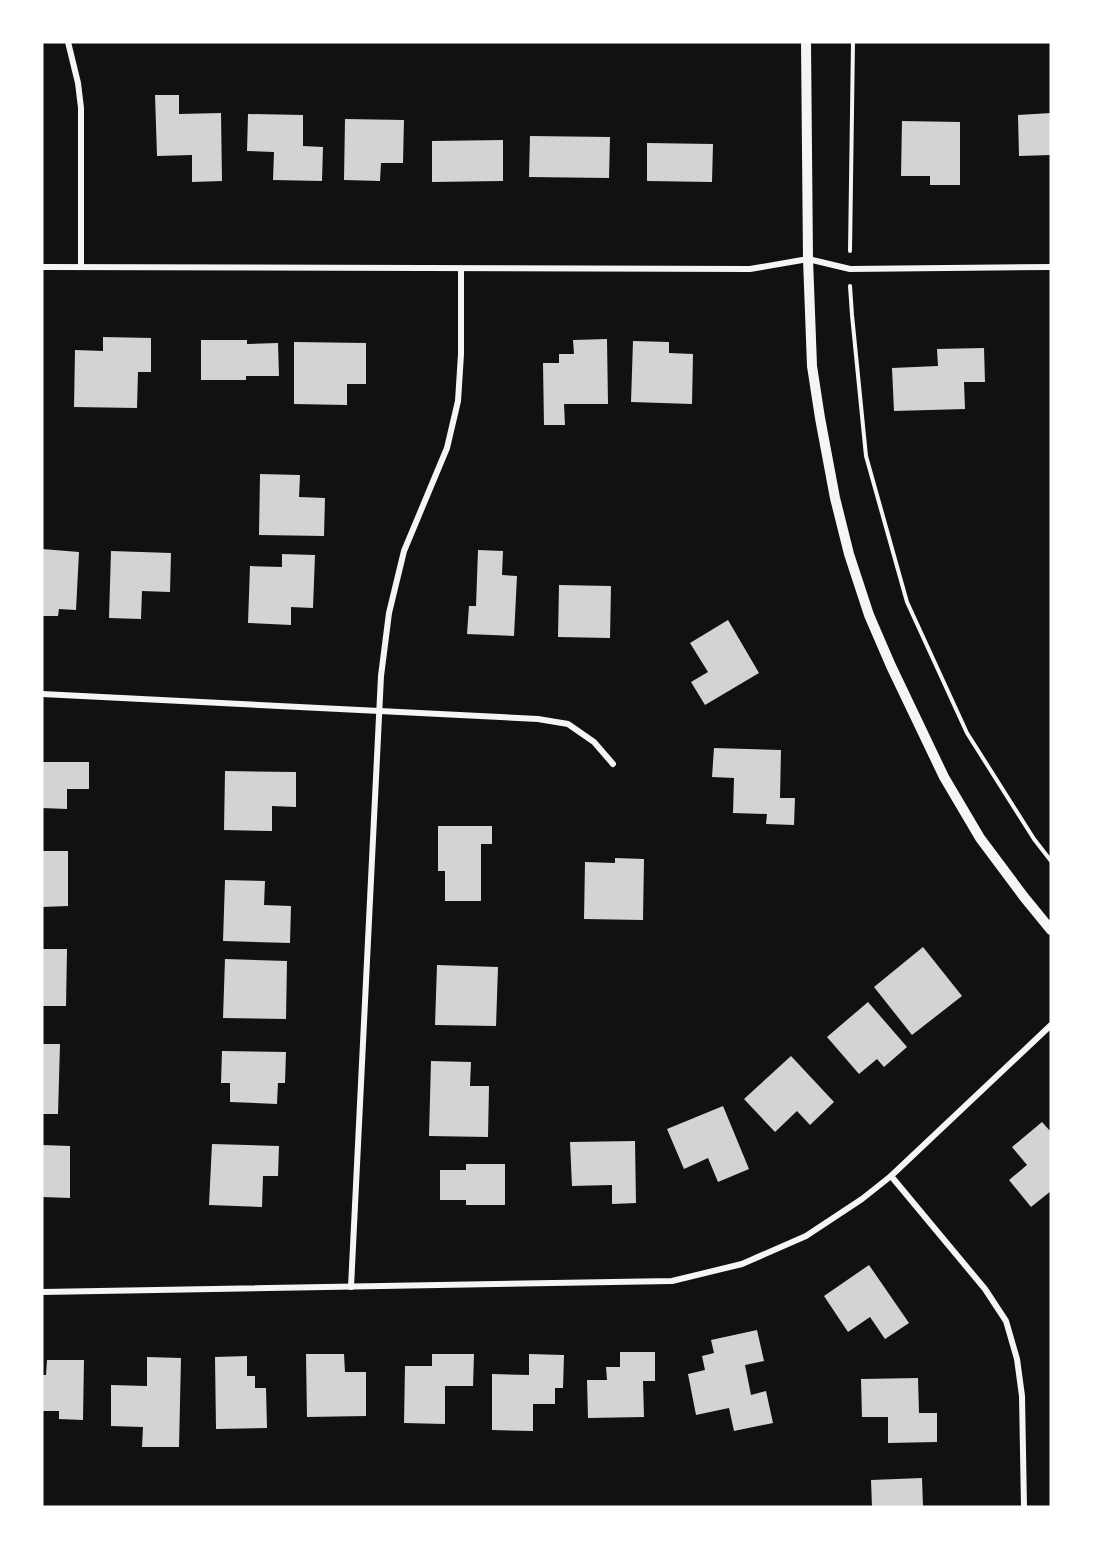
<svg xmlns="http://www.w3.org/2000/svg" width="1093" height="1549" font-family="Arial,sans-serif">
<style>
.building{fill:#d3d3d3}
.lines{fill:none;stroke-linecap:round;stroke-linejoin:round}
.path{stroke:#f5f5f5;stroke-width:4}
.minor{stroke:#f5f5f5;stroke-width:6}
.tertiary{stroke:#f5f5f5;stroke-width:10}
</style>
<rect width="100%" height="100%" fill="#111"/>
<!-- building -->
<g class="building">
<path d="M155,95h24v19l42,-1 1,68 -30,1v-27l-35,1z"/>
<path d="M1051,113v42l-32,1 -1,-41z"/>
<path d="M248,114l55,1v31l20,1 -1,34 -49,-1 1,-28 -27,-1z"/>
<path d="M345,119l59,1 -1,43h-22l-1,18 -36,-1z"/>
<path d="M902,121l58,1v63h-30v-9h-29z"/>
<path d="M530,136l80,1 -1,41 -80,-1z"/>
<path d="M503,140v41l-71,1v-41z"/>
<path d="M647,143l66,1 -1,38 -65,-1z"/>
<path d="M103,337l48,1v34h-13l-1,36 -63,-1 1,-57 28,1z"/>
<path d="M607,339l1,65h-44l1,21h-21l-1,-62h16v-9h15l-1,-14z"/>
<path d="M201,340h46v4l31,-1 1,33h-33v4h-45z"/>
<path d="M633,341l36,1v11l24,1 -1,50 -61,-2z"/>
<path d="M294,342l72,1v41h-19v21l-53,-1z"/>
<path d="M984,348l1,34h-21l1,27 -71,2 -2,-43 46,-2 -1,-17z"/>
<path d="M260,474l40,1 -1,22 26,1 -1,38 -65,-1z"/>
<path d="M42,549l37,3 -3,58 -17,-1 -1,7h-16z"/>
<path d="M478,550l25,1 -1,24 15,1 -3,60 -47,-2 2,-28h7z"/>
<path d="M111,551l60,2 -1,39 -28,-1 -1,28 -32,-1z"/>
<path d="M282,554l33,1 -2,53 -22,-1v18l-43,-2 2,-57 32,1z"/>
<path d="M559,585l52,1 -1,52 -52,-1z"/>
<path d="M728,620l31,53 -54,32 -14,-23 17,-10 -18,-29z"/>
<path d="M714,748l67,2 -1,48h15l-1,27 -28,-1 1,-10 -34,-1 1,-35 -22,-1z"/>
<path d="M42,762h47v27h-22v20l-25,-1z"/>
<path d="M225,771l71,1v35l-24,-1v25l-48,-1z"/>
<path d="M438,826h54v18h-11v57h-36v-30h-7z"/>
<path d="M42,851h26v55l-26,1z"/>
<path d="M615,858l29,1 -1,61 -59,-1 1,-57 30,1z"/>
<path d="M225,880l40,1 -1,24 27,1 -1,37 -67,-2z"/>
<path d="M923,947l39,49 -50,39 -38,-48z"/>
<path d="M42,949h25l-1,57h-24z"/>
<path d="M225,959l62,2 -1,58 -63,-1z"/>
<path d="M437,965l61,2 -2,59 -61,-1z"/>
<path d="M868,1002l39,45 -23,20 -7,-8 -18,15 -32,-37z"/>
<path d="M42,1044h18l-2,70h-16z"/>
<path d="M222,1051l64,1 -1,31h-7l-1,21 -47,-2v-19h-9z"/>
<path d="M791,1056l43,46 -24,23 -13,-14 -22,21 -31,-33z"/>
<path d="M431,1061l40,1 -1,24h19l-1,51 -59,-1z"/>
<path d="M723,1106l26,63 -31,13 -10,-24 -24,11 -17,-40z"/>
<path d="M1042,1122l9,10v59l-20,16 -22,-27 18,-15 -15,-18z"/>
<path d="M635,1141l1,62 -24,1v-19l-40,1 -2,-44z"/>
<path d="M212,1144l67,2 -1,30h-15l-1,31 -53,-2z"/>
<path d="M42,1145l28,1v52l-28,-1z"/>
<path d="M466,1164h39v41h-39v-5h-26v-30h26z"/>
<path d="M869,1265l40,58 -24,16 -15,-22 -22,15 -24,-36z"/>
<path d="M757,1330l7,31 -19,4 6,30 15,-4 7,32 -39,8 -5,-23 -33,7 -8,-41 17,-4 -3,-14 12,-3 -3,-13z"/>
<path d="M620,1352h35v29h-12l1,36 -56,1 -1,-38h20l-1,-13h14z"/>
<path d="M306,1354h38l1,18h21v44l-59,1z"/>
<path d="M432,1354h42l-1,32h-28v38l-41,-1 1,-57h27z"/>
<path d="M529,1354l35,1 -1,33h-8v16h-22v27l-41,-1v-56l37,1z"/>
<path d="M247,1356v20h8v12h11l1,40 -51,1 -1,-72z"/>
<path d="M147,1357l34,1 -2,89h-37l1,-20 -32,-1v-41l36,1z"/>
<path d="M47,1360h37l-1,60 -24,-1v-8h-17v-36h4z"/>
<path d="M918,1378l1,35h18v29l-49,1v-26h-26l-1,-38z"/>
<path d="M922,1478l1,29h-51l-1,-27z"/>
</g>
<g class="lines">
<!-- path -->
<g class="path">
<path d="M850,251l3,-209"/>
<path d="M850,286l2,29 14,141 41,146 60,131 67,106 17,22"/>
</g>
<!-- minor -->
<g class="minor">
<path d="M68,42l10,41 3,25v159"/>
<path d="M42,267l708,2 58,-10 42,10 201,-2"/>
<path d="M42,694l496,25 30,5 26,18 19,22"/>
<path d="M891,1176l94,113 21,32 11,38 5,37 2,111"/>
<path d="M351,1287l30,-611 8,-63 15,-62 43,-103 11,-47 3,-47v-85"/>
<path d="M42,1292l630,-11 70,-17 64,-28 56,-37 29,-23 160,-151"/>
</g>
<!-- tertiary -->
<path class="tertiary" d="M806,42l2,217 4,107 8,52 15,80 14,56 20,61 22,51 53,111 36,61 44,59 27,33"/>
</g>
<!-- border -->
<rect width="1093" height="1549" fill="none" stroke="#ffffff" stroke-width="87"/>
</svg>
